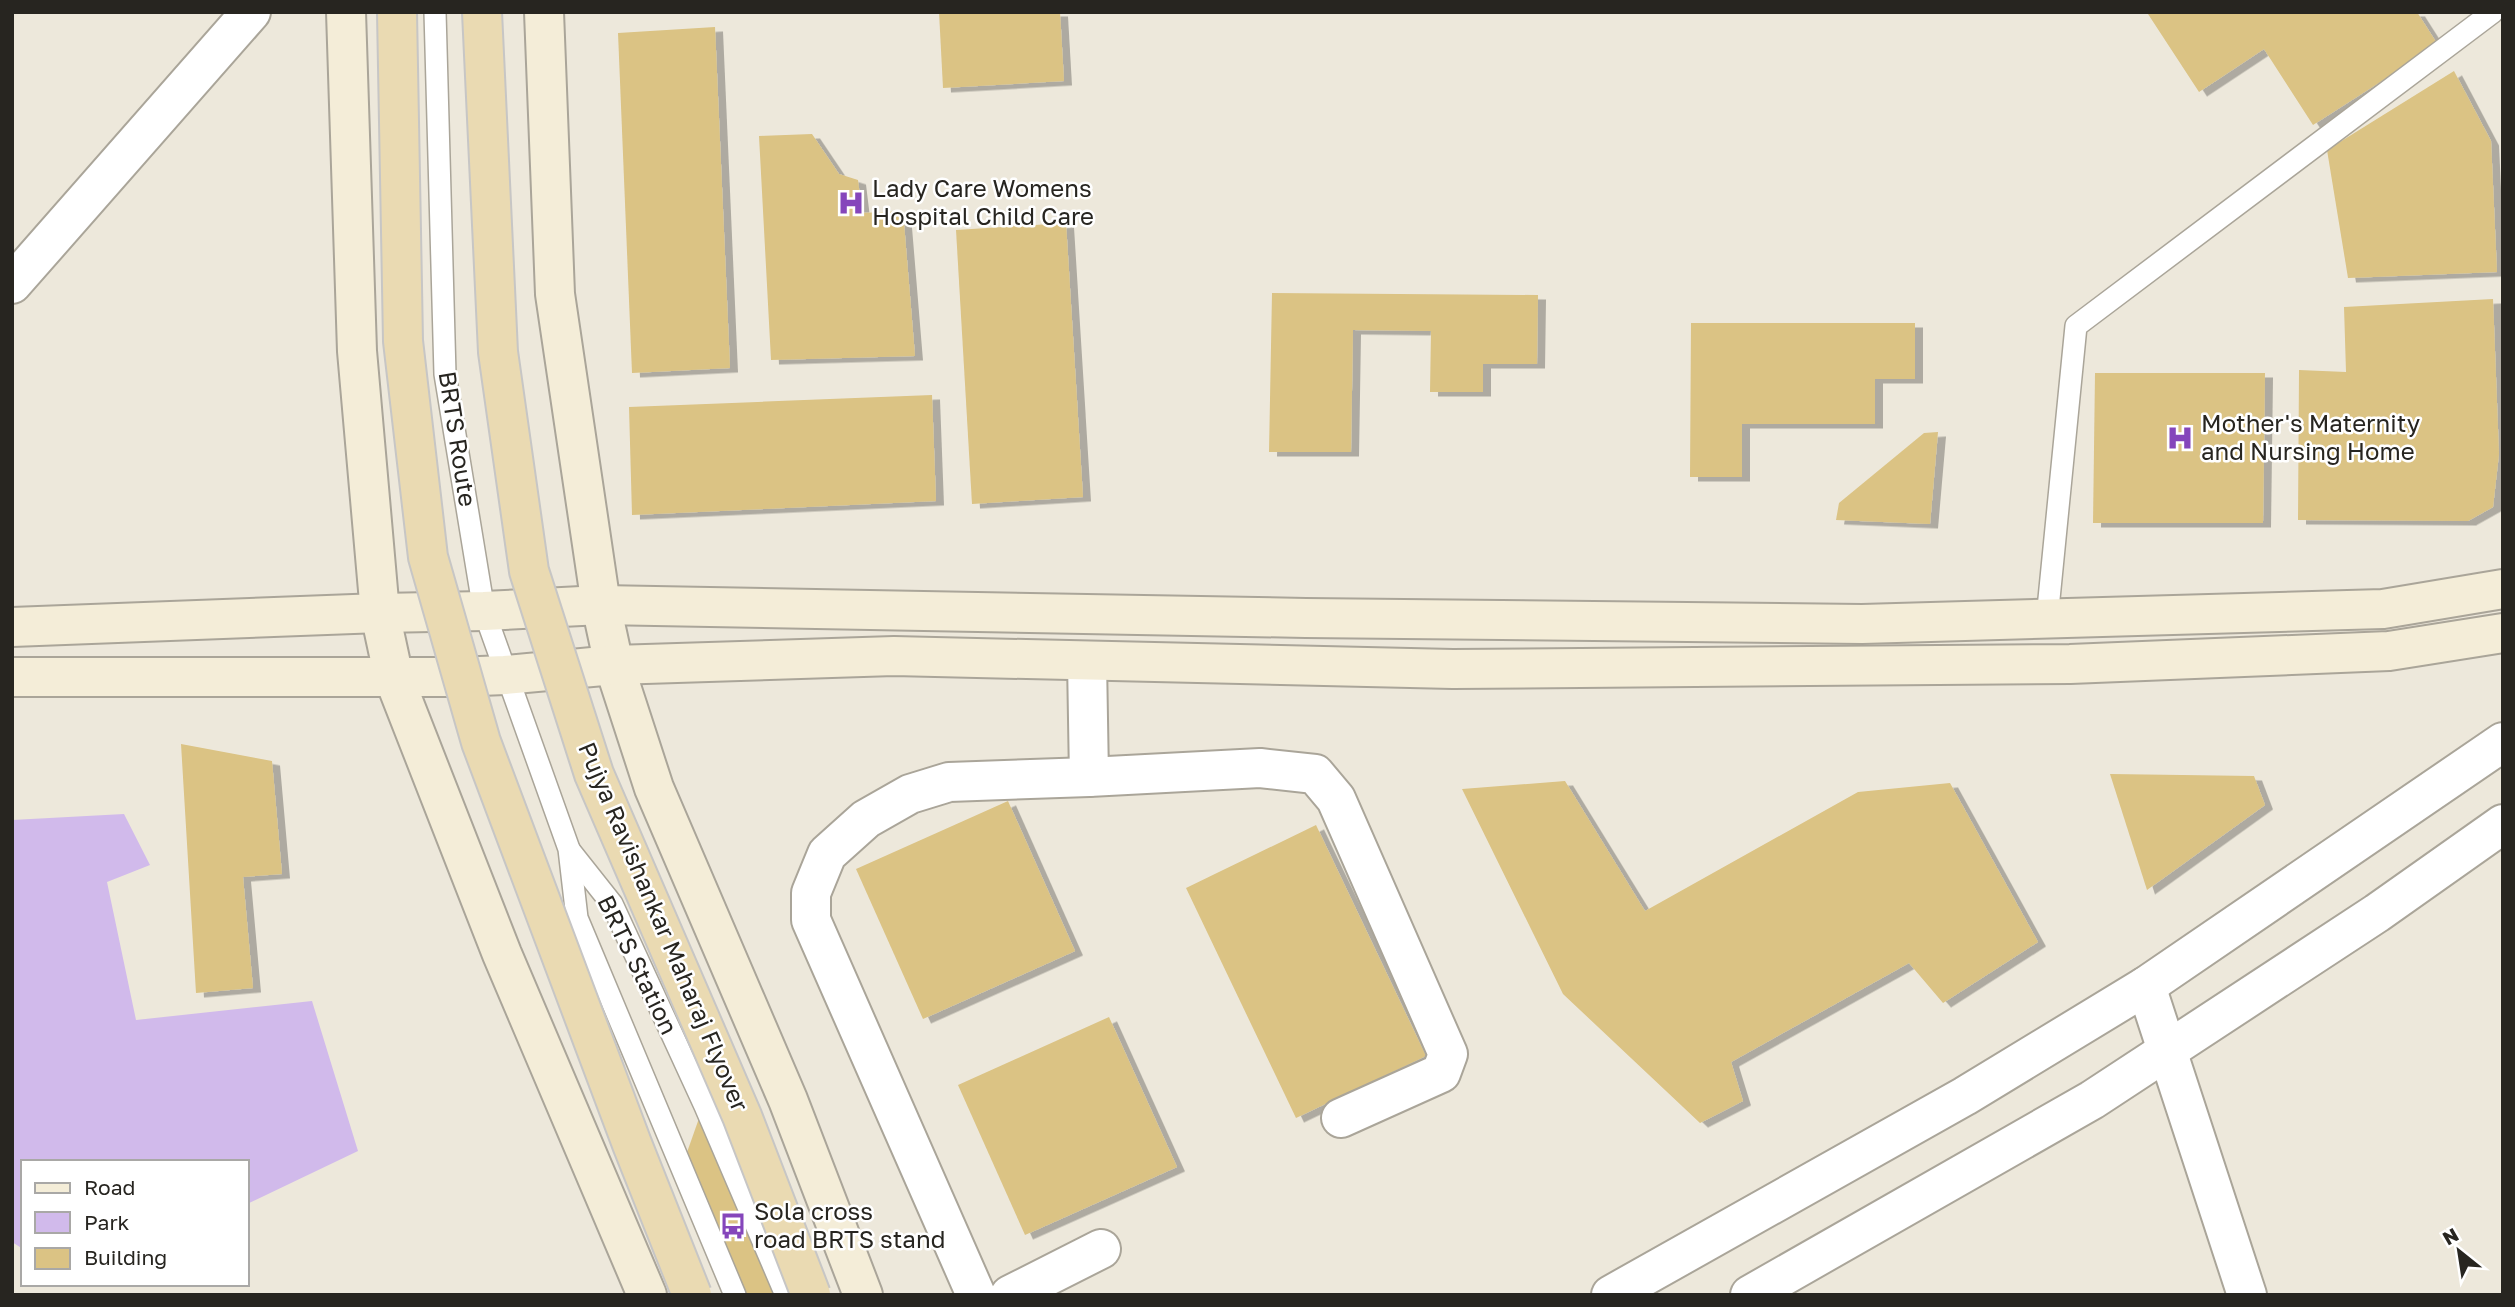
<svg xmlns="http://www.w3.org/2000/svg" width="2515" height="1307" font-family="'Golos Text',sans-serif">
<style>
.green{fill:#d1baeb}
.building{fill:#dbc384;filter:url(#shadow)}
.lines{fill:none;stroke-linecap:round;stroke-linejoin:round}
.service-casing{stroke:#aaa599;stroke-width:24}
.minor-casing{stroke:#aaa599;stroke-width:42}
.tertiary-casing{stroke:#aaa599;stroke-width:42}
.secondary-casing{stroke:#aaa599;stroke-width:42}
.service{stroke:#fff;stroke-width:21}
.minor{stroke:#fff;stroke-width:38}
.tertiary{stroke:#fff;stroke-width:38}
.secondary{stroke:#f4edd8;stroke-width:38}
.primary-bridge-casing{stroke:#c7c6c5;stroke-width:42;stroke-linecap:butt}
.primary-bridge{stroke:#eadab2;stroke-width:38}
.labels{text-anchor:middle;stroke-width:5;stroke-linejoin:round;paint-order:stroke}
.poi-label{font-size:24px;fill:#272520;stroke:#fff;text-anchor:start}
.street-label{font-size:24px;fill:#272520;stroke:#fff}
</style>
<defs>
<filter id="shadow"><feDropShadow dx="8" dy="4.5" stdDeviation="0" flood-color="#0004"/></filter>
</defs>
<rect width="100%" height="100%" fill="#ede8db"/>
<!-- green -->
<path class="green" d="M124,814l26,51 -43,17 29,138 176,-19 46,150 -111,53v-42h-224v87l-11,-7v-422z"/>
<!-- building -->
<g class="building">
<path d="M939,12h121l4,69 -121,7z"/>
<path d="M2150,12h267l21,33 -125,80 -49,-76 -65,43 -51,-78z"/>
<path d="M715,27l15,341 -98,5 -14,-340z"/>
<path d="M2454,71l37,70 6,131 -149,6 -21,-128z"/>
<path d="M812,134l27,40 19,6 4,33 41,-2 12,145 -144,4 -12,-224z"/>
<path d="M1066,223l17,274 -111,7 -16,-274z"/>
<path d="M1272,293l266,2 -1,69h-54v28h-53l1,-61 -78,-1 -2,122h-82z"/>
<path d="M2493,299l6,155 -6,53 -25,14 -170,-1 1,-150 47,2 -2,-65z"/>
<path d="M1691,323h224v56h-40v45h-133v53h-52z"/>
<path d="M2095,373h170l-2,150h-170z"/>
<path d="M932,395l4,106 -304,14 -3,-108z"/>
<path d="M1938,432l-8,92 -94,-4 3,-17 85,-70z"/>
<path d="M181,744l91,17 10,113 -39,3 10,111 -57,5z"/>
<path d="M2110,774l144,2 11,29 -118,85z"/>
<path d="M1565,781l80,130 213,-119 92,-9 88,159 -95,61 -34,-40 -178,99 12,39 -43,22 -137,-129 -101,-205z"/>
<path d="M1008,801l67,150 -152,68 -67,-150z"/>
<path d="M1316,825l110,231 -130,62 -110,-230z"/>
<path d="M1109,1017l68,150 -152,68 -67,-150z"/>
<path d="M703,1107l79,188h-43l-54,-137z"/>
</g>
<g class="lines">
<!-- service casing -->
<g class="service-casing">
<g id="service">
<path d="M435,12l10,362 39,237 85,238 8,69 158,377"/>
<path d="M2047,619l29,-293 417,-314"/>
<path d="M570,851l42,53 93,202 81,189"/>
</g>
</g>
<!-- minor casing -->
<g class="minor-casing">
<g id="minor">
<path d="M12,284l239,-272"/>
<path d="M1087,661l2,116 171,-9 55,6 21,25 112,255 -7,19 -100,45"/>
<path d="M2146,986l101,309"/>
<path d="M976,1295l-165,-375v-27l16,-39 39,-35 44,-25 39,-12 140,-5"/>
<path d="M1010,1295l91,-46"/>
</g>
</g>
<!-- tertiary casing -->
<g class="tertiary-casing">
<g id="tertiary">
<path d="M1611,1295l354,-199 181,-110 357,-244"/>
<path d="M1750,1295l342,-195 285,-187 126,-89"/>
</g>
</g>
<!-- secondary casing -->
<g class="secondary-casing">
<g id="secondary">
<path d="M346,12l11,339 23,262 14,65 108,276 145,341"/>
<path d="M544,12l11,282 46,311 13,60 40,123 134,312 75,195"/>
<path d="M12,627l368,-14 104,-2 117,-6 705,13 556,6 521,-15 120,-20"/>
<path d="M12,677h443l50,-2 109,-10 280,-9 559,13 617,-5 319,-13 114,-18"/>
</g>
</g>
<!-- service -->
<use href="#service" class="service"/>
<!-- minor -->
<use href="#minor" class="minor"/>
<!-- tertiary -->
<use href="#tertiary" class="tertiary"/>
<!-- secondary -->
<use href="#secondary" class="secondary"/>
<!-- primary-bridge casing -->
<g class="primary-bridge-casing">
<g id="primary-bridge">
<path d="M397,12l6,329 25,216 53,185 151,402 60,151"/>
<path d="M482,12l16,340 31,219 65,203 148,342 69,179"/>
</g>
</g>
<!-- primary-bridge -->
<use href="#primary-bridge" class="primary-bridge"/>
</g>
<!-- icons -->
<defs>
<g id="hospital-bare" transform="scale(2.1)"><path d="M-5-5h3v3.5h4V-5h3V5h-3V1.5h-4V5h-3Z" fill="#8546bb" stroke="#fff" stroke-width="2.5" paint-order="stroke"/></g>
<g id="bus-bare" transform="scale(2.1)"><path d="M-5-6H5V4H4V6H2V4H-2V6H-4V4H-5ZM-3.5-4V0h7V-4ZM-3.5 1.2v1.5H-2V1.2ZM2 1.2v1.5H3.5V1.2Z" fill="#8546bb" stroke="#fff" stroke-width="2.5" paint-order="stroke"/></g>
</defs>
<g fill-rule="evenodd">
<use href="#hospital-bare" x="851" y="203"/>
<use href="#hospital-bare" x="2180" y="438"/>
<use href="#bus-bare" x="733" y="1226"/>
</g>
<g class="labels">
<!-- poi labels -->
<g class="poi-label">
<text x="872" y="197">Lady Care Womens<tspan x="872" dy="28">Hospital Child Care</tspan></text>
<text x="2201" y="432">Mother's Maternity<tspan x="2201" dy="28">and Nursing Home</tspan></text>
<text x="754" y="1220">Sola cross<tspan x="754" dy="28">road BRTS stand</tspan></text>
</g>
<!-- street labels -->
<g class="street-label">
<text transform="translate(457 439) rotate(81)" y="8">BRTS Route</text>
<text transform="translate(663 927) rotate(67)" y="8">Pujya Ravishankar Maharaj Flyover</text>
<text transform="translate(637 965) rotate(64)" y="8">BRTS Station</text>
</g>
</g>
<!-- border -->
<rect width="2515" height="1307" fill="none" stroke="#272520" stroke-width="28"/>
<!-- legend -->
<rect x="21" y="1160" width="228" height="126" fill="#ffffff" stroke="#a9a8a6" stroke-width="2"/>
<rect x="35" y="1183" width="35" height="10" fill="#f4edd8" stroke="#a9a8a6" stroke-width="2"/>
<text x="84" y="1195" font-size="21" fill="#272520">Road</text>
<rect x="35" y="1212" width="35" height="21" fill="#d1baeb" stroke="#a9a8a6" stroke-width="2"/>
<text x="84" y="1230" font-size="21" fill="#272520">Park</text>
<rect x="35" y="1248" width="35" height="21" fill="#dbc384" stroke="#a9a8a6" stroke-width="2"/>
<text x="84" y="1265" font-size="21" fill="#272520">Building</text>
<!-- north arrow -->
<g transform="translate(2459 1251) rotate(330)" stroke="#ffffff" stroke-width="5" paint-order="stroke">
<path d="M0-5L12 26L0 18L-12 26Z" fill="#272520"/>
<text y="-10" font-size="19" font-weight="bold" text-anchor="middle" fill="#272520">N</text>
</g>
</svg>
